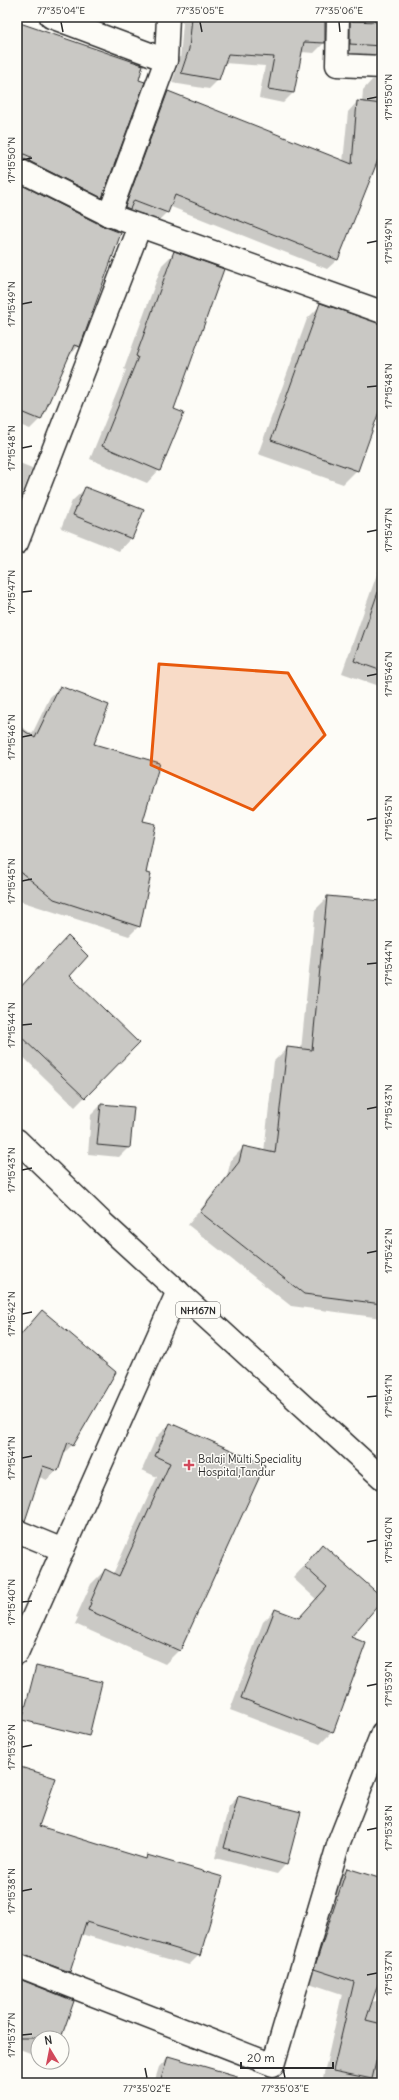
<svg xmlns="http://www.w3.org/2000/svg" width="399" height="2100" font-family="Delius,sans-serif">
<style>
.shadow{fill:#0003}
.building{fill:#c9c8c4;stroke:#2b2b2b}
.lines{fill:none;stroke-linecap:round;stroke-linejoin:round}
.street-casing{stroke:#2b2b2b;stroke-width:25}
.highway-casing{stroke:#2b2b2b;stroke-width:25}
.street{stroke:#fdfcf7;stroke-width:22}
.highway{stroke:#fdfcf7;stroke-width:22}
.marked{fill:#e8590c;fill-opacity:0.2;stroke:#e8590c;stroke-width:3;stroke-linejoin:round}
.ticks{fill:none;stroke:#2b2b2b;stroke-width:1.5}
.poi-dot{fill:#d1495b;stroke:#fdfcf7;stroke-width:1.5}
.labels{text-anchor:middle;stroke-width:3;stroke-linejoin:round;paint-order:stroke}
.shield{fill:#fdfcf7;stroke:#6a6a68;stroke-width:1}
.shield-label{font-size:10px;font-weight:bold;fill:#2b2b2b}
.poi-label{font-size:11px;fill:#2b2b2b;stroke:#fdfcf7;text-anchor:start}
.neatline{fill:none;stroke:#2b2b2b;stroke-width:1.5}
.ticks-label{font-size:10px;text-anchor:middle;fill:#2b2b2b}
</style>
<rect width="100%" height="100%" fill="#fdfcf7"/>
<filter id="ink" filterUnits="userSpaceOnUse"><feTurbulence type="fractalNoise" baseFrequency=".025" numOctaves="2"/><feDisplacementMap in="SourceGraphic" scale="8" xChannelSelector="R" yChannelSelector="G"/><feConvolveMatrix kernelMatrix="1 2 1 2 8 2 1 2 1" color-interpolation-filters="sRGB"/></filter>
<g filter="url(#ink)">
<!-- shadow -->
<g class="shadow">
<path d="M79,17h71l-4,4 -67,-1z"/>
<path d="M166,17h160l-2,26 -10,10 -13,-1 -8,41 -10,10 -24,-5 6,-32 -41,-3 -5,16 -10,10 -37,-6 8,-24 3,-37h-13z"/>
<path d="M336,17h46v53l-17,-14 -24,-2z"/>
<path d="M17,25l84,172 -10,10 -74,-37z"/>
<path d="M382,79v69l-45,112 -10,9 -158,-63 -2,6 -10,10 -37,-3 38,-117 10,-10 175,70 5,-50 9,-10 5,1 1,-13 9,-10z"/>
<path d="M17,184l86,43 -24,119 -10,10 -29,63 -10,10 -13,-5z"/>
<path d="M174,253l-2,157 -13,60 -12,13 -57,-24 36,-89 -2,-1 38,-104z"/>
<path d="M321,305l61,20v76l-25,69 -14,14 -85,-30 49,-135z"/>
<path d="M17,462l15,6 -15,39z"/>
<path d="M85,489l46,49 -12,13 -58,-23 11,-27z"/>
<path d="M382,560v127l-40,-14z"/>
<path d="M60,687l32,58 50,77 3,51 -6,53 -10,10 -112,-36v-176l15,10 18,-37z"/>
<path d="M328,897l54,5v416l-91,-12 -103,-81 39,-49 4,-16 13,-13 20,5 10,-91 13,-13 14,2 14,-140z"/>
<path d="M68,976l70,67 -63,64 -58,-56v-59z"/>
<path d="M101,1105l28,42 -10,10 -31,-3 3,-39z"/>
<path d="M42,1311l30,134 -9,9 -6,16 -10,10 -8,-3 -15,43 -7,7v-188z"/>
<path d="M170,1424l9,226 -14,14 -90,-40 3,-6 -2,-1 15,-33 14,-14 8,4 44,-97 -15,-7 14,-32z"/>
<path d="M323,1546l59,54 -33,37 -17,95 -12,12 -90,-34 33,-88 12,-12 24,9 17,-20 -23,-21z"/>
<path d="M17,1560l3,1 -3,8z"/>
<path d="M17,1767l21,60 106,33 4,-4 51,99 -10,10 -108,-31 -12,38 -10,10 -42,-17z"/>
<path d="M238,1797l48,67 -9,10 -62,-16 14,-52z"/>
<path d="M347,1869l35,11v89l-11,33 11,-2v83h-60l20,-89 -39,-13 32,-100z"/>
<path d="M17,1979l43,59h-22v18l-21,-8z"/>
<path d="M168,2057l65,26h-79l5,-16z"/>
</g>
<!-- building -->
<g class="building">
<path d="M192,17h84l49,3v23l-21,-1 -10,51 -26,-4 6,-32 -46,-3 -9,26 -38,-7 8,-24z"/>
<path d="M350,21l32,1v24l-32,-2z"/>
<path d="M17,22l126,43 -4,15 6,2 -43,116 -73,-37 2,-4 -14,-6z"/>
<path d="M168,91l184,73 5,-63 25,3v46l-44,110 -163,-65 -7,18 -34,-13 -4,9 -5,-2z"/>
<path d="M20,184l83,42 18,7 -41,114 -6,-2 -33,75 -24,-10v-219z"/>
<path d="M174,251l50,18 -50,140 10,4 -24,58 -58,-25 36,-89 -2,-1z"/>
<path d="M320,303l62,21v79l-24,68 -87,-31z"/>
<path d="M85,487l59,23 -12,29 -59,-24z"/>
<path d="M378,592h4v79l-28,-10z"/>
<path d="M60,686l49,19 -15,39 66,19 -17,58 13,3 -10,49 5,1 -11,53 -86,-28 -37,-30v-143l18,12z"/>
<path d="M327,896l55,5v403l-78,-10 -104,-82 39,-50 4,-16 32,7 12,-106 25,3z"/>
<path d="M68,936l20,20 -18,20 69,67 -54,55 -68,-65v-42z"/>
<path d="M101,1104l33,3 -4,41 -33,-3z"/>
<path d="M42,1310l74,62 -43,74 -5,-4 -10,29 -15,-5 -18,55 -8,-2v-180z"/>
<path d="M170,1423l95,42 -85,186 -92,-41 3,-7h-1l15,-34 14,7 51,-113 -15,-7z"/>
<path d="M322,1544l60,53v4l-31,36 15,6 -33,90 -92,-35 34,-89 24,9 28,-31 -23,-21z"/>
<path d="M36,1666l66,16 -13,54 -67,-16z"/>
<path d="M17,1766l39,12 -17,48 107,33 1,-4 76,22 -23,79 -114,-34 -16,50 -53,-19z"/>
<path d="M238,1796l63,16 -14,53 -63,-17z"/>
<path d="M347,1868l35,11v93l-16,48 16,4v12l-10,43 -39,-8 21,-89 -40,-13z"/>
<path d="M17,1978l57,23 -13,37h-44z"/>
<path d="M168,2056l69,20 -1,7h-76z"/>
</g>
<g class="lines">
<!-- street casing -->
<g class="street-casing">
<g id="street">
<path d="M51,17l115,43"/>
<path d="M338,17l-1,48 45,2"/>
<path d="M17,169l92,46 57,-155 2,-43"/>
<path d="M109,215l273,97"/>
<path d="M17,543l123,-317"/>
<path d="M17,1531l46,19"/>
<path d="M17,1653l161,-362"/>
<path d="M17,1965l256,100 66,-223 43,-109"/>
</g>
</g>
<!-- highway casing -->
<g class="highway-casing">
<path id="highway" d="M17,1140l85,82 280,256"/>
</g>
<!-- street -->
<use href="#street" class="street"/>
<!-- highway -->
<use href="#highway" class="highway"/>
</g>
</g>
<!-- marked area -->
<path class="marked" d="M159,664l129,9 37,62 -72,75 -102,-45z"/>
<!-- ticks -->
<path class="ticks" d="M61,22l2,10M200,22l2,10M339,22l1,10M367,99l10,-2M22,160l10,-2M367,243l10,-2M22,304l10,-2M367,387l10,-1M22,448l10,-2M367,532l10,-2M22,592l10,-1M367,676l10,-2M22,737l10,-2M367,820l10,-2M22,881l10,-2M367,964l10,-1M22,1025l10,-1M367,1109l10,-2M22,1170l10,-2M367,1253l10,-2M22,1314l10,-2M367,1397l10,-1M22,1458l10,-2M367,1542l10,-2M22,1602l10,-1M367,1686l10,-2M22,1747l10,-2M367,1830l10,-2M22,1891l10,-2M367,1975l10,-2M22,2035l10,-1M145,2068l2,10M283,2068l2,10"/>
<!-- markers -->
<path class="poi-dot" d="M187 1459h4v4h4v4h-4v4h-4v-4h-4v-4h4z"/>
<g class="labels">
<!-- shield labels -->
<rect class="shield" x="176" y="1302" width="44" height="16" rx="3"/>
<g class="shield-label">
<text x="198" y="1314">NH167N</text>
</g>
<!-- poi labels -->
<g class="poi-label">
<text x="198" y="1463">Balaji Multi Speciality<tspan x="198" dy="13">Hospital,Tandur</tspan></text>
</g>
</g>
<!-- margin -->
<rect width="399" height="2100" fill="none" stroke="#fdfcf7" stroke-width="44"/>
<!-- north arrow -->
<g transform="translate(50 2050) rotate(350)"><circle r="19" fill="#fdfcf7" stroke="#a9a8a5"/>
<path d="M0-3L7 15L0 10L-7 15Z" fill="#d1495b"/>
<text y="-6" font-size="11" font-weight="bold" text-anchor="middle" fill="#2b2b2b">N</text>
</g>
<!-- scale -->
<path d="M241 2062v6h92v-6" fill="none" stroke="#2b2b2b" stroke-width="2"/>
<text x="247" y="2062" font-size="12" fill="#2b2b2b" stroke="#fdfcf7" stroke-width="3" paint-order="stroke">20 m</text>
<rect x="22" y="22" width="355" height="2056" class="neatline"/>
<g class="ticks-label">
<text x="61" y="14">77°35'04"E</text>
<text x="200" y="14">77°35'05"E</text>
<text x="339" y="14">77°35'06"E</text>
<text transform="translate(388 97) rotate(-90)" y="4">17°15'50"N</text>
<text transform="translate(11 160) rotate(-90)" y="4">17°15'50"N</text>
<text transform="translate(388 241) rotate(-90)" y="4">17°15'49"N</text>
<text transform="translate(11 304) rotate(-90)" y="4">17°15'49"N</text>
<text transform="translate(388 386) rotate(-90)" y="4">17°15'48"N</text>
<text transform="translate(11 448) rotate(-90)" y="4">17°15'48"N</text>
<text transform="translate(388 530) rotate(-90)" y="4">17°15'47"N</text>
<text transform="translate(11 592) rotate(-90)" y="4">17°15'47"N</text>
<text transform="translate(388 674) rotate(-90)" y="4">17°15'46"N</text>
<text transform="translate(11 737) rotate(-90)" y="4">17°15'46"N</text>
<text transform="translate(388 818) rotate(-90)" y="4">17°15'45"N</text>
<text transform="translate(11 881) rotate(-90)" y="4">17°15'45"N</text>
<text transform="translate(388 963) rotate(-90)" y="4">17°15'44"N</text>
<text transform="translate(11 1025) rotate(-90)" y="4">17°15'44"N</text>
<text transform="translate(388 1107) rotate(-90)" y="4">17°15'43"N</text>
<text transform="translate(11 1170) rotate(-90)" y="4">17°15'43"N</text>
<text transform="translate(388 1251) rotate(-90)" y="4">17°15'42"N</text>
<text transform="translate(11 1314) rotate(-90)" y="4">17°15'42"N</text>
<text transform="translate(388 1396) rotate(-90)" y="4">17°15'41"N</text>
<text transform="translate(11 1458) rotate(-90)" y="4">17°15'41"N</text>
<text transform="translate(388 1540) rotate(-90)" y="4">17°15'40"N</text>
<text transform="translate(11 1602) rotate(-90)" y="4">17°15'40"N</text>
<text transform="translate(388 1684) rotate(-90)" y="4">17°15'39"N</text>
<text transform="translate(11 1747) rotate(-90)" y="4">17°15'39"N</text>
<text transform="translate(388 1828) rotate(-90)" y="4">17°15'38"N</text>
<text transform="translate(11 1891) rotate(-90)" y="4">17°15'38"N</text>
<text transform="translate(388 1973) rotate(-90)" y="4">17°15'37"N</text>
<text transform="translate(11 2035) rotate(-90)" y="4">17°15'37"N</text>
<text x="147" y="2092">77°35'02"E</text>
<text x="285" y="2092">77°35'03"E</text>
</g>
</svg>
